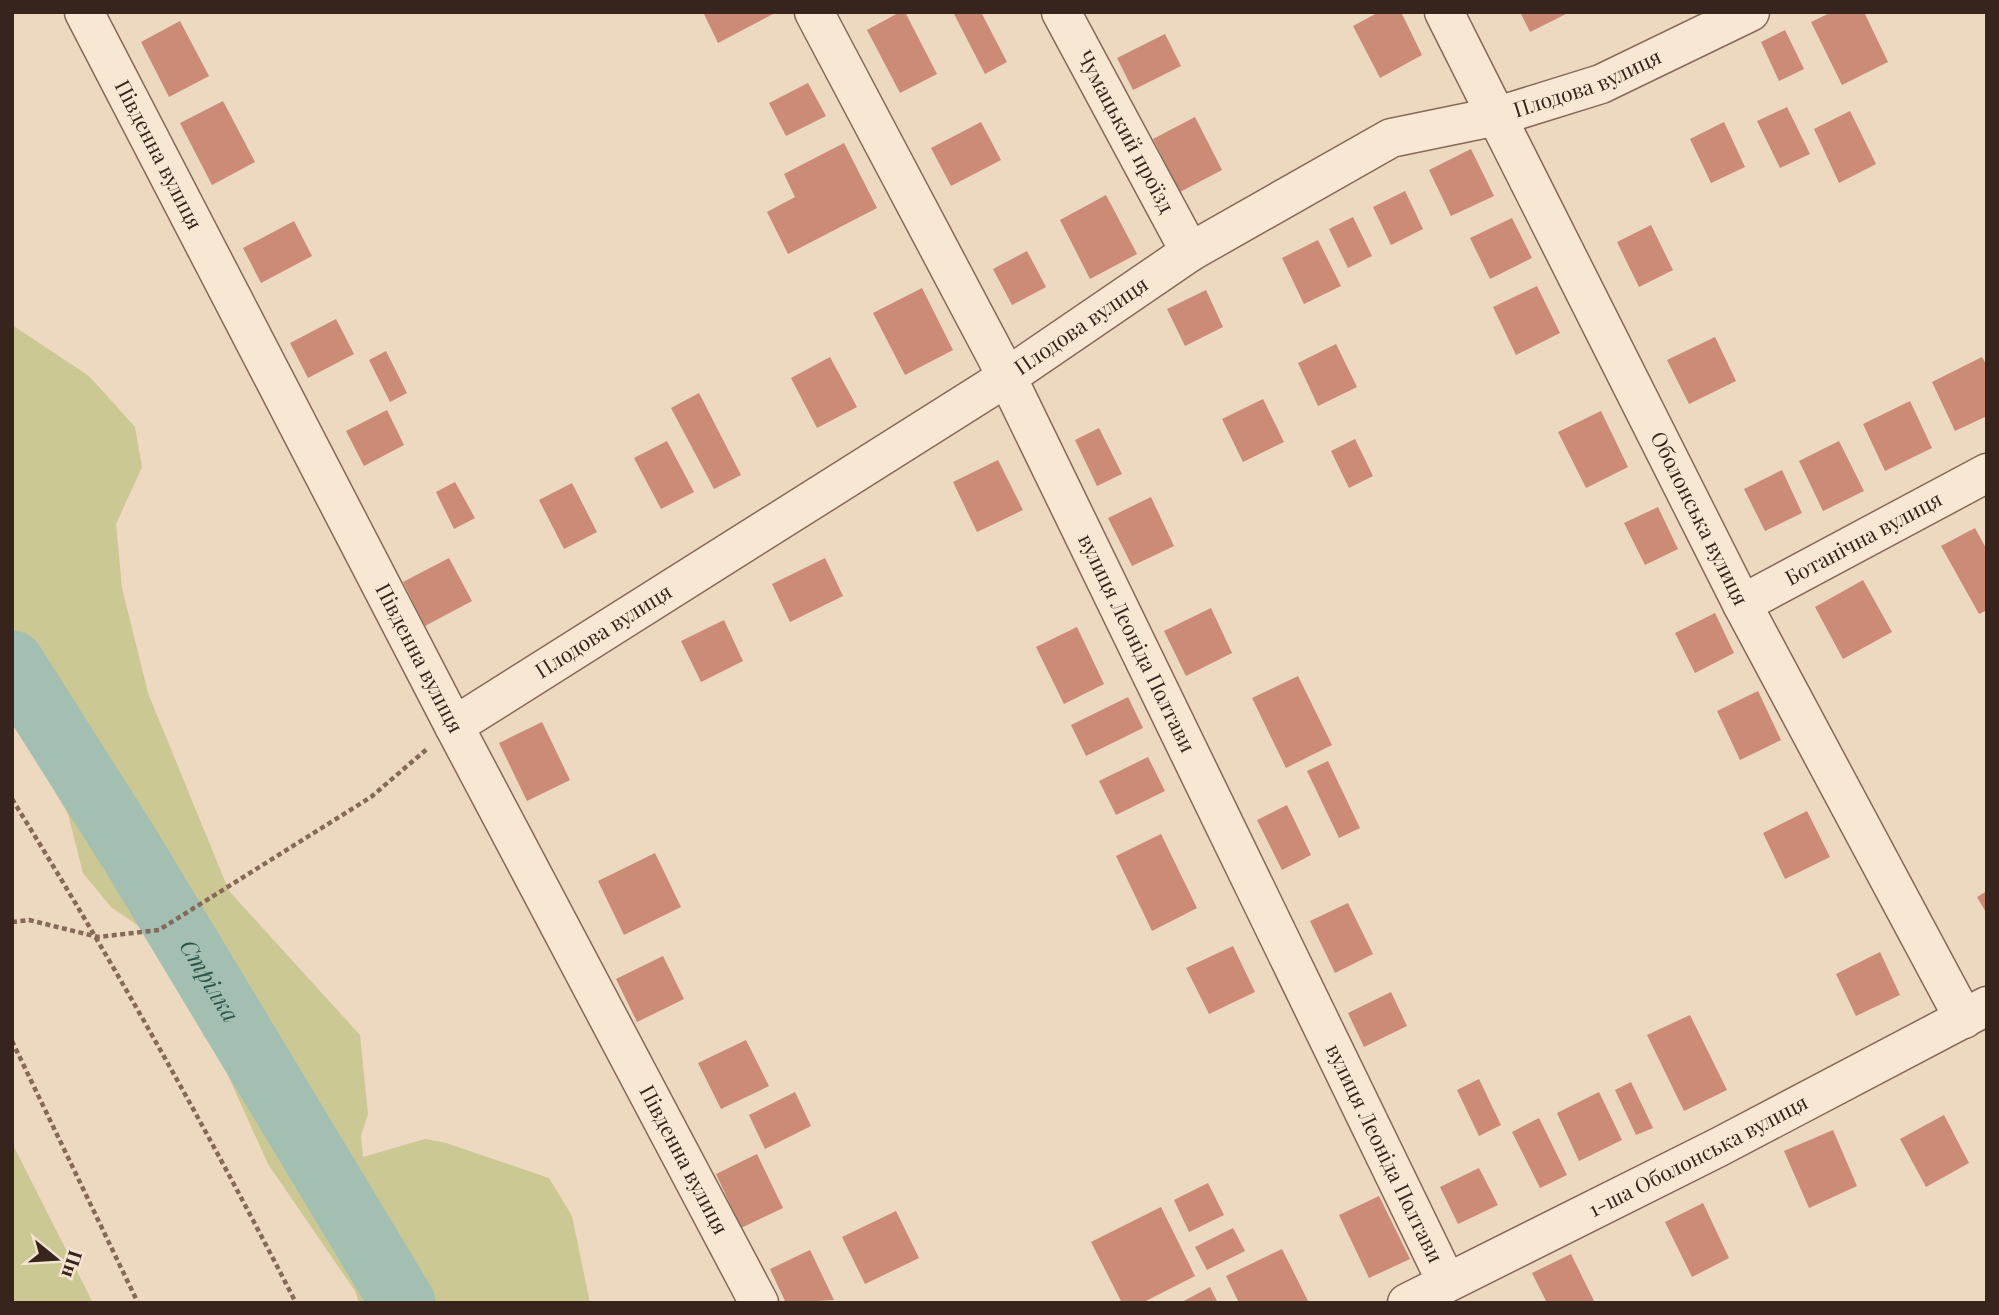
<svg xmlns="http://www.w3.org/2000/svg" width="1999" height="1315" font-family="'Playfair Display',serif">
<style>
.green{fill:#cbc894}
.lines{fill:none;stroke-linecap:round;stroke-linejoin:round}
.river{stroke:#a3bfb2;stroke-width:65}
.building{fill:#cb8b76}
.minor-casing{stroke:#866958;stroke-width:41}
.path{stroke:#866958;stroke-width:4.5;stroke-dasharray:5 3.5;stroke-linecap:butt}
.minor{stroke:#f8e7d3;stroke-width:38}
.labels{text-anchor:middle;stroke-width:5;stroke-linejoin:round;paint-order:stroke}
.street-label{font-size:21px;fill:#36241d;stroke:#f5e4cf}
.water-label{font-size:23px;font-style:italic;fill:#2c564c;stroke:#f5e4cf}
</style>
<rect width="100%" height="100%" fill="#edd8c0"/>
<!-- green -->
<g class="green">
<path d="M12,325l77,51 46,51 7,40 -26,57 6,64 26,105 81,198 131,144 8,79 -7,22 2,21 62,-18 21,4 103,35 23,38 18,87h-231l-4,-12 -87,-127 -51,-113 -14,-16 -18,-77 -74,-51 -28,-34 -15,-59 -56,-96z"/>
<path d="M12,1143l81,160h-81z"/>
</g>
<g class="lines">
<!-- river -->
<path class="river" id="s1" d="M12,663l119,188 272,452"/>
</g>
<!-- building -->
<g class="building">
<path d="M703,12h69l1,2 -55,29z"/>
<path d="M900,12h5l32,62 -37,19 -33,-63z"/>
<path d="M953,12h28l26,50 -22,12z"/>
<path d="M1379,12h22l21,43 -42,23 -27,-52z"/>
<path d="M1520,12h50l-40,20z"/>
<path d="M1832,12h32l24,50 -46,23 -31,-63z"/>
<path d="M180,21l29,55 -40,21 -28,-55z"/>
<path d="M1785,30l19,39 -25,12 -18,-39z"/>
<path d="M1165,34l16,32 -48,24 -16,-32z"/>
<path d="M808,83l18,33 -40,20 -17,-33z"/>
<path d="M223,101l32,61 -43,23 -32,-62z"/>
<path d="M1787,107l23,47 -30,14 -23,-47z"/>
<path d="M1850,111l26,53 -37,19 -25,-54z"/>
<path d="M1195,117l27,53 -42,22 -27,-53z"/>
<path d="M981,122l20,38 -50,26 -20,-38z"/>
<path d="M1724,122l21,45 -34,16 -21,-44z"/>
<path d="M844,143l33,65 -89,46 -21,-42 28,-15 -11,-23z"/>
<path d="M1471,149l23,47 -43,20 -22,-46z"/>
<path d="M1405,191l18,38 -32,16 -18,-38z"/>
<path d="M1106,195l31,59 -47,25 -30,-59z"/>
<path d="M1353,217l19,39 -24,12 -19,-39z"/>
<path d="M1512,218l20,40 -42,21 -20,-41z"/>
<path d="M294,221l18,35 -51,27 -18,-35z"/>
<path d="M1651,225l22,45 -34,17 -22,-45z"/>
<path d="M1318,240l23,46 -37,18 -22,-46z"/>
<path d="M1027,251l19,36 -34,18 -19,-36z"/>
<path d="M1537,286l23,47 -44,22 -23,-48z"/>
<path d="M922,288l31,62 -48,25 -32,-62z"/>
<path d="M1206,290l17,37 -38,19 -18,-37z"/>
<path d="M336,319l18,35 -46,24 -18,-35z"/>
<path d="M1715,337l21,44 -47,23 -22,-44z"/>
<path d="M1336,344l21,43 -39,19 -20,-43z"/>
<path d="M386,351l21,42 -17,9 -21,-42z"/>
<path d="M830,357l27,50 -40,21 -26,-50z"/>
<path d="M1982,357l5,9v50l-32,15 -23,-49z"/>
<path d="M699,393l42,82 -27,14 -43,-81z"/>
<path d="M1263,399l21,43 -41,20 -21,-43z"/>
<path d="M1910,401l22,47 -47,23 -22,-47z"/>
<path d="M387,410l17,35 -40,21 -18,-35z"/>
<path d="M1601,411l27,56 -42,21 -28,-56z"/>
<path d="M1099,428l23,46 -25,12 -22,-46z"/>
<path d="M1355,439l18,37 -24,12 -18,-37z"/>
<path d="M667,441l27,51 -33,17 -27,-51z"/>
<path d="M1839,441l25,50 -41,20 -24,-50z"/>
<path d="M998,460l25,50 -46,22 -24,-50z"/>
<path d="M1782,470l20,43 -37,18 -21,-42z"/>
<path d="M455,482l20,36 -21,11 -18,-37z"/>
<path d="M572,483l25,49 -33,17 -25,-49z"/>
<path d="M1151,497l23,49 -42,20 -24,-48z"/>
<path d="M1658,507l20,42 -33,16 -21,-42z"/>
<path d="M1975,528l12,22v60l-8,4 -38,-68z"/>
<path d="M449,558l23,43 -47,25 -22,-44z"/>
<path d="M825,558l18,38 -53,26 -18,-38z"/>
<path d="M1863,580l29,52 -49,27 -28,-52z"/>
<path d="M1211,608l21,45 -46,23 -22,-45z"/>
<path d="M1715,613l19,40 -39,20 -20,-40z"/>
<path d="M724,620l19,41 -42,21 -20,-41z"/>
<path d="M1077,627l27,57 -40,20 -28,-57z"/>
<path d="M1298,676l34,69 -46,23 -34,-70z"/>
<path d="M1758,691l23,49 -41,20 -23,-49z"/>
<path d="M1128,697l15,31 -57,28 -15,-31z"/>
<path d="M542,722l28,58 -43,21 -28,-58z"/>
<path d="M1148,757l17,34 -49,24 -17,-34z"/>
<path d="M1328,761l32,67 -21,10 -32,-67z"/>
<path d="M1287,805l24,50 -29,15 -25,-50z"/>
<path d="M1807,811l23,46 -45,22 -22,-46z"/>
<path d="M1161,834l36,74 -45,23 -36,-75z"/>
<path d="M655,853l26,54 -57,28 -26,-54z"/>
<path d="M1987,891v23l-10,-17z"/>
<path d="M1348,903l25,51 -38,19 -25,-52z"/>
<path d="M1233,946l22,46 -46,22 -23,-46z"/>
<path d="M1880,952l20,43 -44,21 -20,-42z"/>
<path d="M663,956l21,43 -47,23 -21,-43z"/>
<path d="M1391,992l16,34 -43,21 -16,-34z"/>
<path d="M1690,1015l37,75 -43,21 -37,-76z"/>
<path d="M746,1040l23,46 -48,23 -23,-46z"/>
<path d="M1479,1079l22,46 -22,11 -22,-46z"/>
<path d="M1631,1082l22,46 -17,7 -21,-45z"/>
<path d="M795,1092l16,34 -46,23 -16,-34z"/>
<path d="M1599,1092l23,48 -43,21 -22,-48z"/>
<path d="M1944,1115l25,48 -43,24 -26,-48z"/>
<path d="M1539,1118l28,57 -27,13 -28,-56z"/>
<path d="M1833,1130l24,56 -48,22 -25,-57z"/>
<path d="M757,1154l26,54 -42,20 -25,-54z"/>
<path d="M1479,1168l19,37 -40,19 -18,-37z"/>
<path d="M1208,1183l16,32 -35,17 -15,-32z"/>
<path d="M1379,1196l31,63 -41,19 -30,-63z"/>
<path d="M1703,1203l26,55 -37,19 -27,-55z"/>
<path d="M1161,1207l34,69 -53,27h-20l-31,-61z"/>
<path d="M896,1211l23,47 -54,26 -23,-47z"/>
<path d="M1233,1228l12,23 -38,19 -12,-23z"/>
<path d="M1282,1249l27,54h-70l-13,-27z"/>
<path d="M810,1250l24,50 -48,3 -16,-34z"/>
<path d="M1571,1254l24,49h-48l-15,-30z"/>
<path d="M1210,1287l8,16h-38z"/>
</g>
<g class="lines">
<!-- minor casing -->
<g class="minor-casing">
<g id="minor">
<path id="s2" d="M84,12l370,714 305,577"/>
<path id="s3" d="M814,12l193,365 439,904"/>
<path id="s4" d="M1061,12l129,240"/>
<path id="s5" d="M1444,12l298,592 222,415"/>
<path id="s6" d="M1742,604l245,-131"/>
<path id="s7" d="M454,726l553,-349 183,-125 201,-114 107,-22 103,-32 149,-72"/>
<path id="s8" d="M1407,1303l312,-156 268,-141"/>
</g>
</g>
<!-- path -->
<g class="path">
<path d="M12,799c102,164 196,332 284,504"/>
<path d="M12,922l17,-2 69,17 61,-7 212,-133 56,-48"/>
<path d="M12,1041l126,262"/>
</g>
<!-- minor -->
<use href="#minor" class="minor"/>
</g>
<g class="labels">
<!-- street labels -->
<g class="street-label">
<text dy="7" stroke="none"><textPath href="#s7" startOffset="1311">Плодова вулиця</textPath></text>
<text dy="7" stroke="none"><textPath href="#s4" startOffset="136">Чумацький проїзд</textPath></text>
<text dy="7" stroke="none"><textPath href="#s2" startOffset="161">Південна вулиця</textPath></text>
<text dy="7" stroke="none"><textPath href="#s7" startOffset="744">Плодова вулиця</textPath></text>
<text dy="7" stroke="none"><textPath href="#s5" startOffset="567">Оболонська вулиця</textPath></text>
<text dy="7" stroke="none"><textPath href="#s6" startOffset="138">Ботанічна вулиця</textPath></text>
<text dy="7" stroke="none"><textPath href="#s7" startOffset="177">Плодова вулиця</textPath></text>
<text dy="7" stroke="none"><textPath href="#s3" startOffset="709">вулиця Леоніда Полтави</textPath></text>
<text dy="7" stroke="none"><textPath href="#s2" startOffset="728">Південна вулиця</textPath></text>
<text dy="7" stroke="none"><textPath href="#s3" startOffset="1276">вулиця Леоніда Полтави</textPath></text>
<text dy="7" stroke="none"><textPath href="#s8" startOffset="326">1-ша Оболонська вулиця</textPath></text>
<text dy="7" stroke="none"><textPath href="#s2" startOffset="1295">Південна вулиця</textPath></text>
</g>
<!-- water labels -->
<g class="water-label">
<text dy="8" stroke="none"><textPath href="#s1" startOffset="374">Стрілка</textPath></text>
</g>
</g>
<!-- border -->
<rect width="1999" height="1315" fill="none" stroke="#36241d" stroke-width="28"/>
<!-- north arrow -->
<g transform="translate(56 1259) rotate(108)" stroke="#f5e4cf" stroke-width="5" paint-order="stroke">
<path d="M0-5L12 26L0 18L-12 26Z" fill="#36241d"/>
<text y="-10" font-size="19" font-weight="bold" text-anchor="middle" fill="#36241d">Пн</text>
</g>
</svg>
